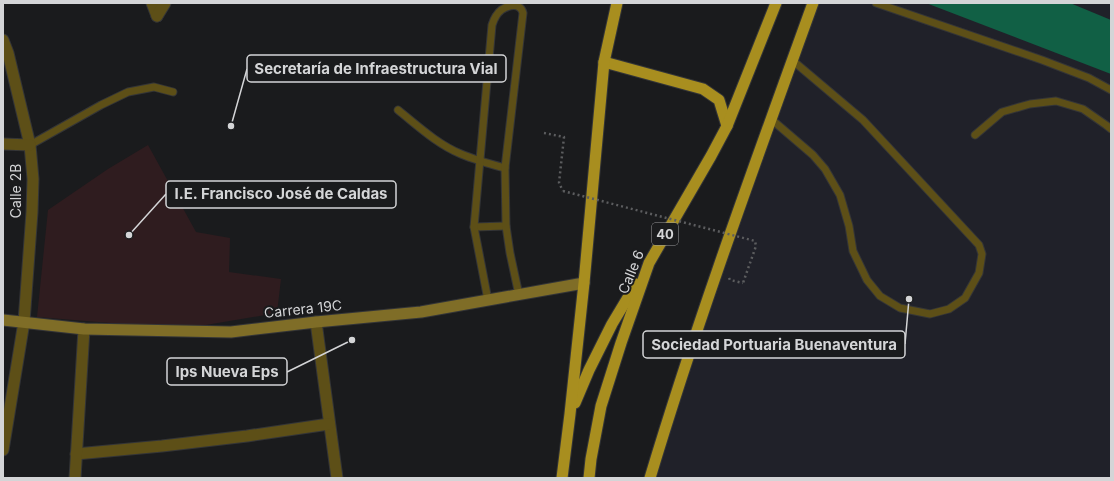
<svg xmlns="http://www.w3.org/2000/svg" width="1114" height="481" font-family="Inter,sans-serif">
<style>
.built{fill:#202129}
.education{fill:#2f1c1f}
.forest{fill:#116045}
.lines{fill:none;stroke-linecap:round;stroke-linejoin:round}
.service-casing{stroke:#343537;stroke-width:9}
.minor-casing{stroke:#343537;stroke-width:13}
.secondary-casing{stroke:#343537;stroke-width:13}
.trunk-casing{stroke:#343537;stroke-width:13}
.path{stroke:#5c5d5f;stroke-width:2.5;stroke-dasharray:2 3;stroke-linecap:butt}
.service{stroke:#5d4f17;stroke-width:7}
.minor{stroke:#5d4f17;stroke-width:11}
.secondary{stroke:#7f6d27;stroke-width:11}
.trunk{stroke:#a88e1f;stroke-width:11}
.path-bridge{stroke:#5c5d5f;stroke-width:2.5;stroke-dasharray:2 3;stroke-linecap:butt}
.labels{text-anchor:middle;stroke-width:4;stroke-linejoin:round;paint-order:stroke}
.shield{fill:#1a1b1d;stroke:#9c9d9f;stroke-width:1}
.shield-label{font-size:13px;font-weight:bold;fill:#d4d5d7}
.street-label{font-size:14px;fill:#d4d5d7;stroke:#1a1b1d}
.leader{fill:none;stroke:#d4d5d7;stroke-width:1.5}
.callout-dot{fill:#d4d5d7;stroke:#1a1b1d;stroke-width:1.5}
.callout{fill:#1a1b1d;stroke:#d4d5d7;stroke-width:1.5}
.callout-label{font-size:15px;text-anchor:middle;font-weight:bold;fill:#d4d5d7}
</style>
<rect width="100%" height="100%" fill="#1a1b1d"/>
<!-- built -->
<path class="built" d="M813,3h298v475h-454l14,-70z"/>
<!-- education -->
<path class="education" d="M148,145l48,87 34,6 -1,34 52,7 -4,34 -77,13 -65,-1 -98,-8 11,-107 60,-41z"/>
<!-- forest -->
<path class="forest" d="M926,3h144l41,17v54z"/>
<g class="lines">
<!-- service casing -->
<g class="service-casing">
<g id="service">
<path d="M876,3l166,57 47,18 22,12"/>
<path d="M398,110c20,16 39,34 63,44 14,6 29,10 44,14"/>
<path d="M771,119l42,36 12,14 15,26 9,31 4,25 14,29 13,16 20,12 30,6 19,-5 16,-11 14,-25 3,-19 -3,-9 -116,-125 -71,-60"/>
<path d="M975,135l27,-23 28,-8 26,-3 27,8 23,16 5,4"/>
<path d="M30,145l71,-40 27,-13 26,-5 19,5"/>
<path d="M474,227l32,-1"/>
<path d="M488,300l-14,-73 18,-202c1,-3 2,-6 4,-9 6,-10 24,-16 27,-3l-18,155 1,58 4,27 9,42"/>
</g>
</g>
<!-- minor casing -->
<g class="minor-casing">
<g id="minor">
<path d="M152,3l5,13"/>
<path d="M157,16l8,-13"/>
<path d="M3,40l5,13 22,92 3,34 -1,33 -8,110 -21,128"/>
<path d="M3,144l27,1"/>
<path d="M316,322l21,156"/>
<path d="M76,454l86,-8 85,-10 82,-12"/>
<path d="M75,478l9,-149"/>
</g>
</g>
<!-- secondary casing -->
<g class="secondary-casing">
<path id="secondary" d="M3,320l81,9 147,3 85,-10 105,-10 163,-29"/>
</g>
<!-- trunk casing -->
<g class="trunk-casing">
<g id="trunk">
<path d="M604,62l99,27 16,11 8,26"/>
<path d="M575,403l14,-33 23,-46 24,-40"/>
<path d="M562,478l8,-64 14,-131 20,-221 13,-59"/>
<path d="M589,478l2,-19 10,-53 20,-63 28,-80 62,-107 16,-30 49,-123"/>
<path d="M650,478c48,-160 106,-317 163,-475"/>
</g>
</g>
<!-- path -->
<g class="path">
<path d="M544,133l20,4 -5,46 4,8"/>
<path d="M729,278l1,2 13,3"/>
</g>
<!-- service -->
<use href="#service" class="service"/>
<!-- minor -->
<use href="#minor" class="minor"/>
<!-- secondary -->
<use href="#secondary" class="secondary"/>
<!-- trunk -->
<use href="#trunk" class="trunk"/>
<!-- path-bridge -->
<path class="path-bridge" d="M563,191l192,50 1,5 -13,37"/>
</g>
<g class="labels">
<!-- shield labels -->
<rect class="shield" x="652" y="223" width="26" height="22" rx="3"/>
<g class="shield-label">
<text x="665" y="239">40</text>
</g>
<!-- street labels -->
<g class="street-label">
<text transform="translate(16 191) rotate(-90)" y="5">Calle 2B</text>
<text transform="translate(631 272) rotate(-68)" y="5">Calle 6</text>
<text transform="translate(303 309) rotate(-6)" y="5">Carrera 19C</text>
</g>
</g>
<!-- callouts -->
<path class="leader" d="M231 126L247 69M129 235L166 194M909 299L905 344M352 340L287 372"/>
<g class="callout-dot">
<circle cx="231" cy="126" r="4"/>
<circle cx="129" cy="235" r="4"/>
<circle cx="909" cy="299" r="4"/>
<circle cx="352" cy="340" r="4"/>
</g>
<g class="callout">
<rect x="247" y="55" width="259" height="27" rx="4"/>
<rect x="166" y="181" width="230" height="27" rx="4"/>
<rect x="643" y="331" width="262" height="27" rx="4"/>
<rect x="167" y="358" width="120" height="27" rx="4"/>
</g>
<g class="callout-label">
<text x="376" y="74">Secretaría de Infraestructura Vial</text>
<text x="281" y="199">I.E. Francisco José de Caldas</text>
<text x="774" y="350">Sociedad Portuaria Buenaventura</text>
<text x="227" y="377">Ips Nueva Eps</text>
</g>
<!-- border -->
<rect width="1114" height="481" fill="none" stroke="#d4d5d7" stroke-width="8"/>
</svg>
